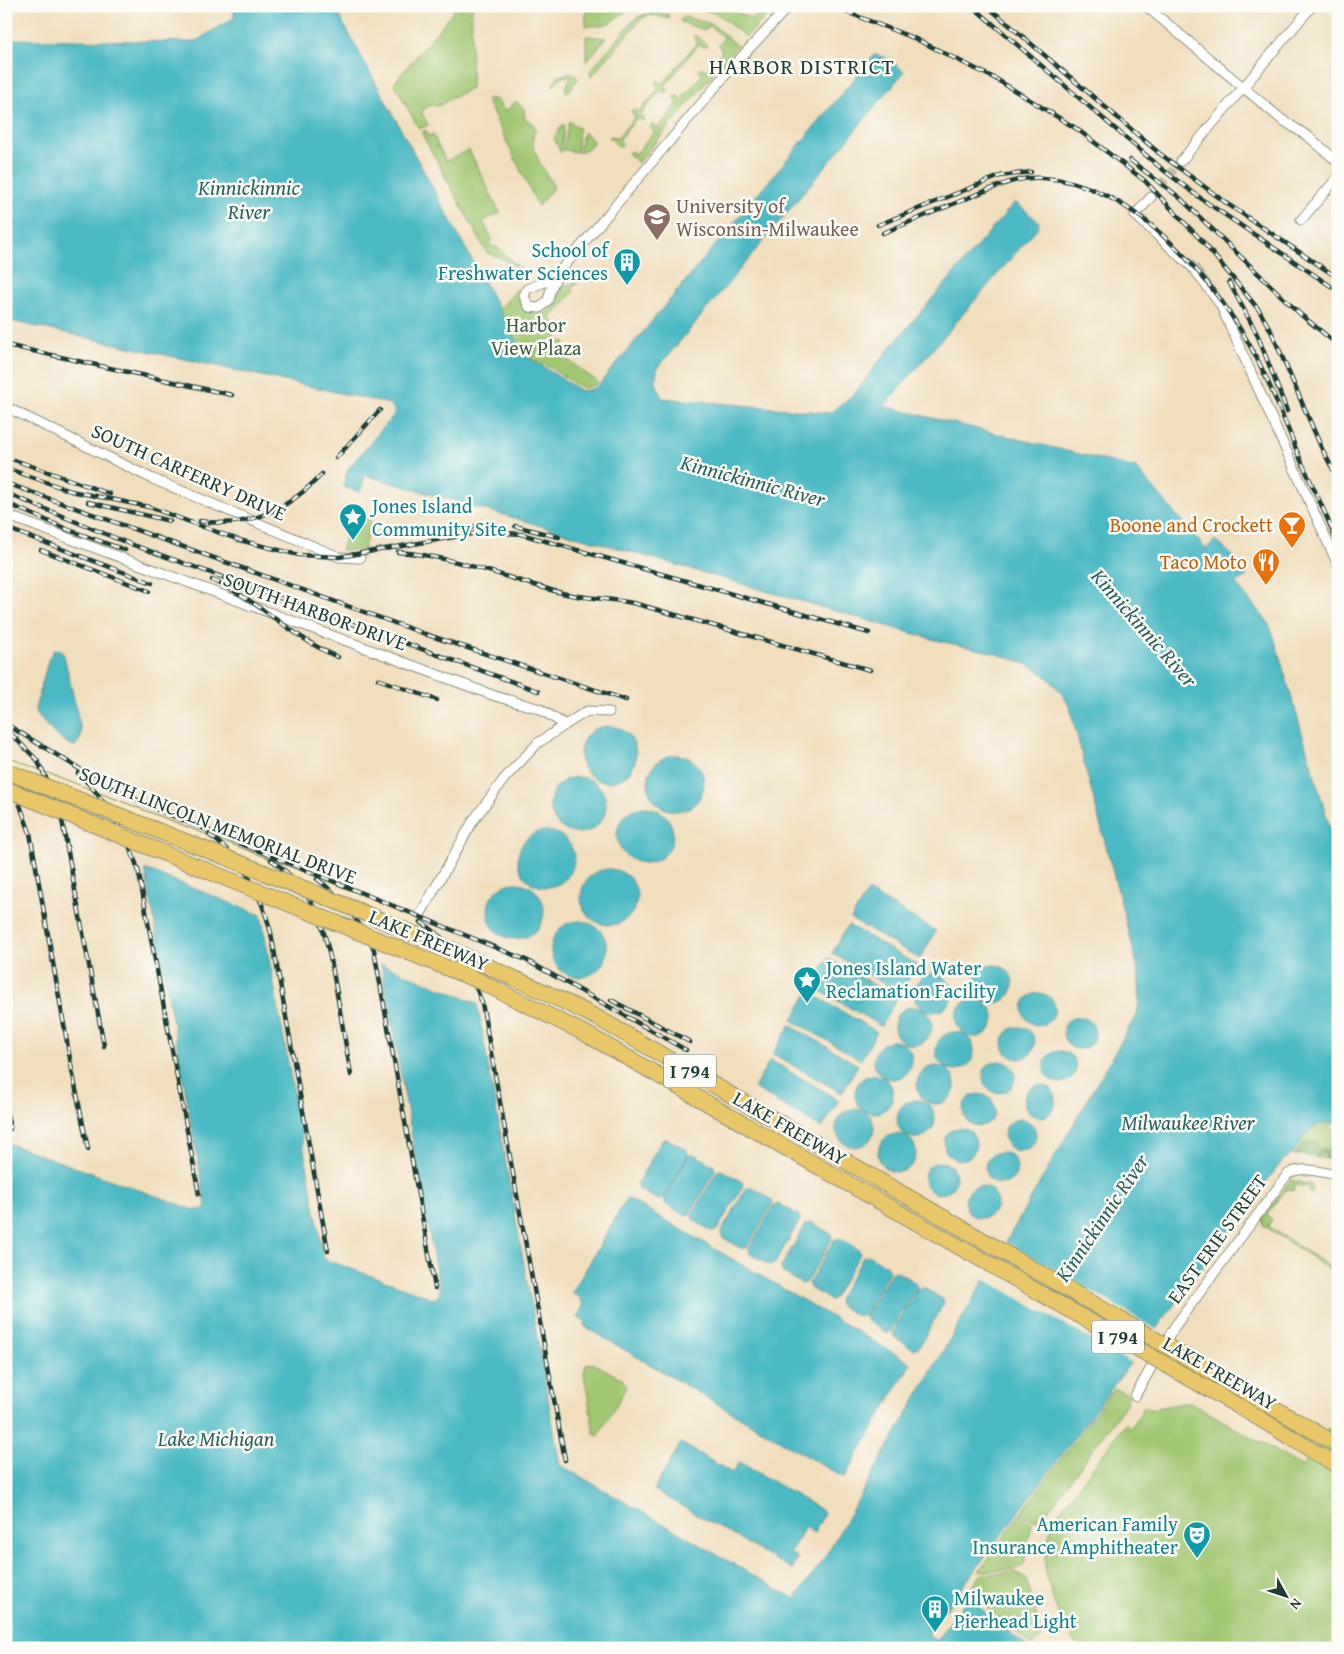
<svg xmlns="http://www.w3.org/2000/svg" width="1344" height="1654" font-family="'Gentium Book Plus',serif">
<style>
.green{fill:#a1c772;stroke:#608253}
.forest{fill:#80ac64;stroke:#50744c}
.water{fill:#4bb9c4;stroke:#357b7c}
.pier{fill:#f0debd}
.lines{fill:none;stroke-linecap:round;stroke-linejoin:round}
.street-tunnel{stroke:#c6bea2;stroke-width:9;stroke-dasharray:9 4.5;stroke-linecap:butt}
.street-casing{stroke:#888e78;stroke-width:11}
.secondary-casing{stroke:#888e78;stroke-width:13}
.street{stroke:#fff;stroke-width:9}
.secondary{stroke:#f6e9c3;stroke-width:11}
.rail-casing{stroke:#1f3d34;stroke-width:4.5}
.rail{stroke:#fdfcf7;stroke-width:2.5;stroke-dasharray:8;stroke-linecap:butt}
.highway-bridge-casing{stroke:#888e78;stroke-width:17;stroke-linecap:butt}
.highway-bridge{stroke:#e9c769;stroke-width:15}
.labels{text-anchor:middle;stroke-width:5;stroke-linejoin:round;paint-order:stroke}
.shield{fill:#fdfcf7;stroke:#62766e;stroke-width:1}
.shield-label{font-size:19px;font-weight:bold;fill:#1f3d34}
.education-label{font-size:20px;fill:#785e54;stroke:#fdfcf7;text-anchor:start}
.culture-label{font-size:20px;fill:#0d838f;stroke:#fdfcf7;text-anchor:start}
.park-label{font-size:20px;fill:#406044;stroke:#fdfcf7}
.street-label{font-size:20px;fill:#1f3d34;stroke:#fdfcf7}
.food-label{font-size:20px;fill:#c56008;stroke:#fdfcf7;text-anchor:end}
.water-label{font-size:21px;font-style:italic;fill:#2c625f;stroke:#fdfcf7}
.quarter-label{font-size:22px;letter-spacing:1px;fill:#1f3d34;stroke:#fdfcf7}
</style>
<rect width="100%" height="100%" fill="#fdfcf7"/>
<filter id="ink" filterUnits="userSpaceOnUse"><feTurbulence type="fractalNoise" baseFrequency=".02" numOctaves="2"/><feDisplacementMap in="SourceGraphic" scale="10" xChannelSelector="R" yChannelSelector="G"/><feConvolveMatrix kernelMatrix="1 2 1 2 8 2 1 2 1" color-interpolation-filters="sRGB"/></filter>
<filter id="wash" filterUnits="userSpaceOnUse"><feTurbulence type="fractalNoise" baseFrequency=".0096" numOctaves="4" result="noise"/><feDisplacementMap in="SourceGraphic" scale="20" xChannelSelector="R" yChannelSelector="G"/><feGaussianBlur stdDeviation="1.12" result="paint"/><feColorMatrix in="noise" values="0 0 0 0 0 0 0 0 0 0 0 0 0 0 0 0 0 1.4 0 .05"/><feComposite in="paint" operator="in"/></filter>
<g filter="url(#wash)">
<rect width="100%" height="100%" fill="#f0debd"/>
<!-- green -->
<g class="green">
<path d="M454,6h18l-1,82 -31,17 -5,1 -1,-2 -10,5 -2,4 6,12 -9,4 -25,-46 59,-71z"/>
<path d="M586,6h48c-24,14 -17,20 -48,20z"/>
<path d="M685,6h36l31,13 10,-6 6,1 -22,23 -30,-24z"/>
<path d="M654,12l14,2 1,5 -19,-4 -8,3 -51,59 -1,-6 43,-50 7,-5z"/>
<path d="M684,17l28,7 25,22 -99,117 -10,-10 3,-2 5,3 18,-22 -4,-5 2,-3 6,4 20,-25 -4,-5 3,-2 5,3 20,-24 -4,-5 3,-3 5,3 16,-19 -4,-6 6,-7 -14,-12 -6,4 -23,-8 -1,-2z"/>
<path d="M695,35l12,10 -3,2 -5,-3 -34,42 4,4 -4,3 -4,-3 -20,24 4,4 -2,3 -6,-3 -18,22 4,5 -4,2 -10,-10 4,-1 4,2 18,-21 -4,-6 3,-2 5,3 20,-24 -4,-5 3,-2 5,3 34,-42 -4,-4z"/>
<path d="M586,36l20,2 -20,24z"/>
<path d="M573,72l5,7 -11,14 -2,-5 6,-10 -1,-2 -8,1 -10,10 6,-11z"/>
<path d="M486,99h8l5,3 2,6 5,3 10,-10 8,8 1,10 8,4 3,7c-11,16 10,42 18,57l-16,19z"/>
<path d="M569,121l10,7 -2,24 -14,-2z"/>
<path d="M563,124l1,1 -3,28 -7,-15z"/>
<path d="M426,130l3,6 4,-2 5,11 -3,2h4l7,14 23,-11 31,63 -18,9 2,1 8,17 -3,2 3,6 4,-2 27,25 -22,-13 -14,-5 -66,-121z"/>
<path d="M583,132l8,6 2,4 -3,5 -11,6z"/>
<path d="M578,282l-6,7 2,2 -24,28 14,12 -8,7 6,4h4l-7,8 6,5 -1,2 34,25 -2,3 -14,3 -38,-24 -2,2 -19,-12 -24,-44 19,-22 3,3c-6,21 10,19 22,24l7,-5 10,-23z"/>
<path d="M353,515l18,5 -8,31 -22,-1z"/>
<path d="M1323,1122l9,1 5,37 -47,-6 20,-25z"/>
<path d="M1291,1180l21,5 1,8h-4v-6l-14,-2 -2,6 -6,-2 -20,26 5,5 -4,6 70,46v3l-75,-50 -1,-8z"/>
<path d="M593,1363l29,16 5,7 -29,50 -4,-3 -10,-60 2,-8z"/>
<path d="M1114,1388l15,7 -3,9 -85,116 -5,1 -15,-8z"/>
<path d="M1190,1402l113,65 25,-39 9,6 1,214h-257c-18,-15 -37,-65 -36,-88 1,-15 5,-32 12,-45l69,-92 4,5 15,-22 6,3z"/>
<path d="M1020,1514l12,9 -8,41 -9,5 -36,3z"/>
<path d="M1015,1572l11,6 16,58 -9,10 -59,-49 -3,-9 10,-13z"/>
</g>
<!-- forest -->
<path class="forest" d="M1309,1142h8v7l18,1 2,10 -11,-2 -1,-6 -9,5 -2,-8 -5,7h-3v-3l-11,2 9,-12z"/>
<!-- water -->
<g class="water">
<path d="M234,6h100l189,348 58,37 15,-3 279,-334 18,7 11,11 -247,297 -1,14 6,15 169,15 25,-21 27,-36 132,-154 24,20 -1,5 -154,179 252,62 70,81 9,-9 19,17 13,19 -12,7 33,39 6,15 60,205 4,37v244c-40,-3 -31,24 -55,37l-356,474 9,7 32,-43 61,50h-1023v-508l4,4 185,66h7l4,-5 -61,-336 116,46 63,344 111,40 5,-6 -59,-329 96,39 83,462 235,134 30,-42 306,-533c12,-9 8,-46 6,-60l-68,-259c-8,-13 -17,-25 -30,-34 -23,-16 -79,-25 -107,-32l-567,-164 -5,17 -17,-5 5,-18 46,-54v-6l-4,-5 -384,-84v-281l188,3 40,-24z"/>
<path d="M60,649l4,6 17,75 -1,10 -5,6c-11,-1 -37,-26 -40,-37l14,-51 5,-8z"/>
<circle cx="608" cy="754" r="28"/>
<circle cx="676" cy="783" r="28"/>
<circle cx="578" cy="805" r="28"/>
<circle cx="645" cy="835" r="28"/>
<circle cx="546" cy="859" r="28"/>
<circle cx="609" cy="897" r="28"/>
<circle cx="516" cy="911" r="28"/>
<path d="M868,891l68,40 -16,28 -69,-40z"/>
<circle cx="579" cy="949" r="28"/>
<path d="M848,925l69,40 -17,28 -68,-40z"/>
<path d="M828,958l69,40 -16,28 -69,-40z"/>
<circle cx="994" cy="984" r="19"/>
<circle cx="933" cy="993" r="19"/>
<path d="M809,992l68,40 -16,28 -69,-40z"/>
<circle cx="1039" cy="1009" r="16"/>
<circle cx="975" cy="1018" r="19"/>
<circle cx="913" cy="1026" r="19"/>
<circle cx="1079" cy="1033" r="16"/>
<path d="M790,1025l68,40 -16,28 -69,-39z"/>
<circle cx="1019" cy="1043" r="16"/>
<circle cx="955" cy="1051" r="19"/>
<circle cx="893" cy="1060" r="19"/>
<circle cx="1060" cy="1067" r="16"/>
<path d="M770,1060l69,40 -17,28 -68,-40z"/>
<circle cx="999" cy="1077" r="16"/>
<circle cx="936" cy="1085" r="19"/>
<circle cx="874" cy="1094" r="19"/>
<circle cx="1040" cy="1101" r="16"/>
<circle cx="979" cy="1110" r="16"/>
<circle cx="916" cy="1119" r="19"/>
<circle cx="855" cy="1128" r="19"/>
<circle cx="1020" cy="1135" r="16"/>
<circle cx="960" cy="1144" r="16"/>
<circle cx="897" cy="1153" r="19"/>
<path d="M667,1139l20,11 1,5 -25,44 -5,1 -20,-11 -1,-5 25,-44z"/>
<circle cx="1001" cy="1168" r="16"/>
<path d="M694,1154l20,12 1,4 -25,44 -5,1 -20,-11 -1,-5 25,-44z"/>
<circle cx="940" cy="1178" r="16"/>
<path d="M722,1170l20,12 1,4 -26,44 -4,2 -20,-12 -1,-5 25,-44z"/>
<circle cx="981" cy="1202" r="16"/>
<path d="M752,1187l19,12 2,4 -26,44 -5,2 -20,-12 -1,-5 25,-43z"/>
<path d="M627,1198l284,165 -67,115 -260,-152 2,-5 -9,-4 7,-13 -4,-3 1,-3 -9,-5z"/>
<path d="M779,1204l20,11 1,5 -25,43 -5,2 -20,-11 -1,-6 25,-43z"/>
<path d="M811,1222l20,12 1,5 -25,43 -5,2 -20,-12 -1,-5 25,-43z"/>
<path d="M839,1238l20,12 1,4 -26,44 -4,2 -20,-12 -1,-5 25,-43z"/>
<path d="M868,1255l20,12 1,5 -25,43 -5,2 -20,-12 -1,-5 25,-43z"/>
<path d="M896,1271l20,12 1,5 -26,43 -4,2 -20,-12 -2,-5 26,-43z"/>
<path d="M923,1287l20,12 1,4 -25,44 -5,2 -20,-12 -1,-5 25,-43z"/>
<path d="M681,1443l51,30 7,-11 84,49 1,3 -10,19 -9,-6 -15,26 8,6 -6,10 -138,-79z"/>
</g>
<!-- pier -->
<path class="pier" d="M1004,1241l101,58 52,31 -25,33 -149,-85z"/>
</g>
<g filter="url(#ink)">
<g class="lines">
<!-- street-tunnel -->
<path class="street-tunnel" d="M1151,197l30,-36"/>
<!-- street casing -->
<g class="street-casing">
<g id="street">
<path d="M1146,6l135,113 28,18 29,25"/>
<path d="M1181,161l131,-155"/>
<path d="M1151,197l-16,18 59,54 26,35 118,261"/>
<path d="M1301,220l37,-43"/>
<path d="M560,271l173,-205 56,-60"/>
<path d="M560,271l-9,17 -3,12 -8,8 -11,-1 -5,-11 3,-7 20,-8z"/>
<path d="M6,407l147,72 186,78 21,1"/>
<path d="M6,515l489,181 45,13 25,16"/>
<path d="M416,922l57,-101 31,-42 34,-36 27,-18 22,-14 22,1"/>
<path d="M1135,1396l40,-70 112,-151c11,-11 37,-2 51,0"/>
</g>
</g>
<!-- secondary casing -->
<g class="secondary-casing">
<path id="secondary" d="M6,763l410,159"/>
</g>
<!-- street -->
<use href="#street" class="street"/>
<!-- secondary -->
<use href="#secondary" class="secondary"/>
<!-- rail casing -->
<g class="rail-casing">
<g id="rail">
<path d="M831,6l85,33 80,40 81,50 68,52 58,61 56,68 12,21 51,118 16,30"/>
<path d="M972,6l190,163 41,31 135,91"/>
<path d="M987,6l172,147 70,52 109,73"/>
<path d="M1130,160l49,37 121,117 38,31"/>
<path d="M878,225l122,-49 31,-4"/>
<path d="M883,233c27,-11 53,-22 80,-33 26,-10 52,-24 80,-22 90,4 173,103 212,177 17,32 30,67 44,101 13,30 29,60 39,90"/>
<path d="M1229,282l28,52 30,77"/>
<path d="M6,345l226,50"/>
<path d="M6,457l104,37"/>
<path d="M336,458l44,-48"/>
<path d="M6,468l65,23 78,16 90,33 60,15 40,2 132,-23 18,-2 32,2 348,99"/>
<path d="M6,483l419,151 201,66"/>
<path d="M6,493l119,49 413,149"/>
<path d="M88,502l82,19"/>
<path d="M6,503l63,27 56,20"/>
<path d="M200,521c49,8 89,-12 122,-47"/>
<path d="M515,526l44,11"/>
<path d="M6,528l146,55"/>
<path d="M444,533l34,-7"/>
<path d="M41,550l108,41"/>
<path d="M398,552c56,4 110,27 164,41 24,6 50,5 75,11l233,66"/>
<path d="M212,580c46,19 80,58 126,77"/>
<path d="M378,679l59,21"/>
<path d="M6,724l100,61 52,25 368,150 160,90"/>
<path d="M10,733l27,27 22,44 45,242"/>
<path d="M6,766l24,67 42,237 16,79"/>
<path d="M78,773c27,26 48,60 60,96l61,325"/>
<path d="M209,835c34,23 52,58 62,98l57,318"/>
<path d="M271,860c48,32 55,74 65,128 5,29 10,58 15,87"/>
<path d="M317,879c26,19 43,43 57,71l61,338"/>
<path d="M421,922c29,18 50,49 61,81l83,457"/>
<path d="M611,1000l79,42"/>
<path d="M6,1109l4,20"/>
</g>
</g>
<!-- rail -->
<use href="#rail" class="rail"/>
<!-- highway-bridge casing -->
<g class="highway-bridge-casing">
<g id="highway-bridge">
<path d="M6,771c198,79 399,152 590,246l742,428"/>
<path d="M6,789l471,191 109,54 661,377 91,55"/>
</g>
</g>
<!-- highway-bridge -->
<use href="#highway-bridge" class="highway-bridge"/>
</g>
</g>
<!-- icons -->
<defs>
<g id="university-pin" transform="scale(1.4375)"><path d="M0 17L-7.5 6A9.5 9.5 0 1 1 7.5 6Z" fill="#8d6e63" stroke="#fdfcf7"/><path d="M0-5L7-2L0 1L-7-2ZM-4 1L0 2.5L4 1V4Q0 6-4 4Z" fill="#fff"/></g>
<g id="building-pin" transform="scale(1.4375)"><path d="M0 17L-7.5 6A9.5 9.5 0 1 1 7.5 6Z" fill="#0f9aa8" stroke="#fdfcf7"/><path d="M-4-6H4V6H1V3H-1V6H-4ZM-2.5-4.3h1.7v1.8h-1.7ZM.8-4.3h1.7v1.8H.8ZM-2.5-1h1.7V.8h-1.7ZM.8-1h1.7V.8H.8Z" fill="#fff"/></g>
<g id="sight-pin" transform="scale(1.4375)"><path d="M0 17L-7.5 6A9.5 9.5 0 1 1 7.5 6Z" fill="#0f9aa8" stroke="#fdfcf7"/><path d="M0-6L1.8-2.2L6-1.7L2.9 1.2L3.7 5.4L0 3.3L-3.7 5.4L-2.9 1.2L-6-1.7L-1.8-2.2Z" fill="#fff"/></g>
<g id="bar-pin" transform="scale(1.4375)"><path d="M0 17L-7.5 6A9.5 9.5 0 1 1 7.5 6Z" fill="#e8710a" stroke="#fdfcf7"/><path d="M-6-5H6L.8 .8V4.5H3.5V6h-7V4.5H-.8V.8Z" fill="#fff"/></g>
<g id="restaurant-pin" transform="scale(1.4375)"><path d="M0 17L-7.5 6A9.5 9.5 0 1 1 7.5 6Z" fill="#e8710a" stroke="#fdfcf7"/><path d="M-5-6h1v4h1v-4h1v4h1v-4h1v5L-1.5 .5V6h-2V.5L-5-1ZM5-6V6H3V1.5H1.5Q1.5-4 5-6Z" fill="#fff"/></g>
<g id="theatre-pin" transform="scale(1.4375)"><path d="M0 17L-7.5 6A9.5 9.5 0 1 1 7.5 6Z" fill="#0f9aa8" stroke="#fdfcf7"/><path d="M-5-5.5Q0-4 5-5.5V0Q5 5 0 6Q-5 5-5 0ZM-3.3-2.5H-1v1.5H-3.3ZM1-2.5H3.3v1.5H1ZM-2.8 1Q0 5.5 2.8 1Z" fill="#fff"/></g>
</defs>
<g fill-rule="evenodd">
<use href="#university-pin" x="657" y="217"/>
<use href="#building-pin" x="627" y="262"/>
<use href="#sight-pin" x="353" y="517"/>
<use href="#bar-pin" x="1292" y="525"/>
<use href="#restaurant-pin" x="1266" y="562"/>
<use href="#sight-pin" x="807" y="980"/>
<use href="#theatre-pin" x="1197" y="1535"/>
<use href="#building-pin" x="935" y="1609"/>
</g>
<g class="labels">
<!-- shield labels -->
<g class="shield">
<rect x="664" y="1054.5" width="52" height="33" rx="4"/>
<rect x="1092" y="1320.5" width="52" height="33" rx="4"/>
</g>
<g class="shield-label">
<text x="690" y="1078">I 794</text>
<text x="1118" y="1344">I 794</text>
</g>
<!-- education labels -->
<g class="education-label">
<text x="676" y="213">University of<tspan x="676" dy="23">Wisconsin-Milwaukee</tspan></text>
</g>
<!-- culture labels -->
<g class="culture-label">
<text x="608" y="257" text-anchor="end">School of<tspan x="608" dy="23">Freshwater Sciences</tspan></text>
<text x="372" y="513">Jones Island<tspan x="372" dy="23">Community Site</tspan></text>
<text x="826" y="975">Jones Island Water<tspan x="826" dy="23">Reclamation Facility</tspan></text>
<text x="1178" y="1531" text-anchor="end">American Family<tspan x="1178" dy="23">Insurance Amphitheater</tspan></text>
<text x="954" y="1605">Milwaukee<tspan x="954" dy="23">Pierhead Light</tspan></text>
</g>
<!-- park labels -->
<g class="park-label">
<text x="536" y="332">Harbor<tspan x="536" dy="23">View Plaza</tspan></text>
</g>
<!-- street labels -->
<g class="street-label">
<text transform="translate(189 472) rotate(24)" y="7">SOUTH CARFERRY DRIVE</text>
<text transform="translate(315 611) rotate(20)" y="7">SOUTH HARBOR DRIVE</text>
<text transform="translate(218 825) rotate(21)" y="7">SOUTH LINCOLN MEMORIAL DRIVE</text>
<text transform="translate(429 940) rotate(23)" y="7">LAKE FREEWAY</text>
<text transform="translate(790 1128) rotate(30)" y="7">LAKE FREEWAY</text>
<text transform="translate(1217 1239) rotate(-54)" y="7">EAST ERIE STREET</text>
<text transform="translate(1220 1373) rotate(30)" y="7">LAKE FREEWAY</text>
</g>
<!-- food labels -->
<g class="food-label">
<text x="1273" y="532">Boone and Crockett</text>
<text x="1247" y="569">Taco Moto</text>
</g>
<!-- water labels -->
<g class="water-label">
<text x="249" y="195">Kinnickinnic<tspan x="249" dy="24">River</tspan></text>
<text transform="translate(753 481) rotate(15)" y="7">Kinnickinnic River</text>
<text transform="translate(1144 628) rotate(49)" y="7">Kinnickinnic River</text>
<text x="1188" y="1130">Milwaukee River</text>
<text transform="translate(1102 1218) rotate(-56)" y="7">Kinnickinnic River</text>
<text x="216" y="1446">Lake Michigan</text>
</g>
<!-- quarter labels -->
<g class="quarter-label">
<text x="802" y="74">HARBOR DISTRICT</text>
</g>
</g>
<!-- margin -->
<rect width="1344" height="1654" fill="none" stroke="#fdfcf7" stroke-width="25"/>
<!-- north arrow -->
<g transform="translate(1286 1596) rotate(130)" stroke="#fdfcf7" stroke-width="4" paint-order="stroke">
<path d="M0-4L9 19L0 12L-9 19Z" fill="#1f3d34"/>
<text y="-8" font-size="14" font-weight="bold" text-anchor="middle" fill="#1f3d34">N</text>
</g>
</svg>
